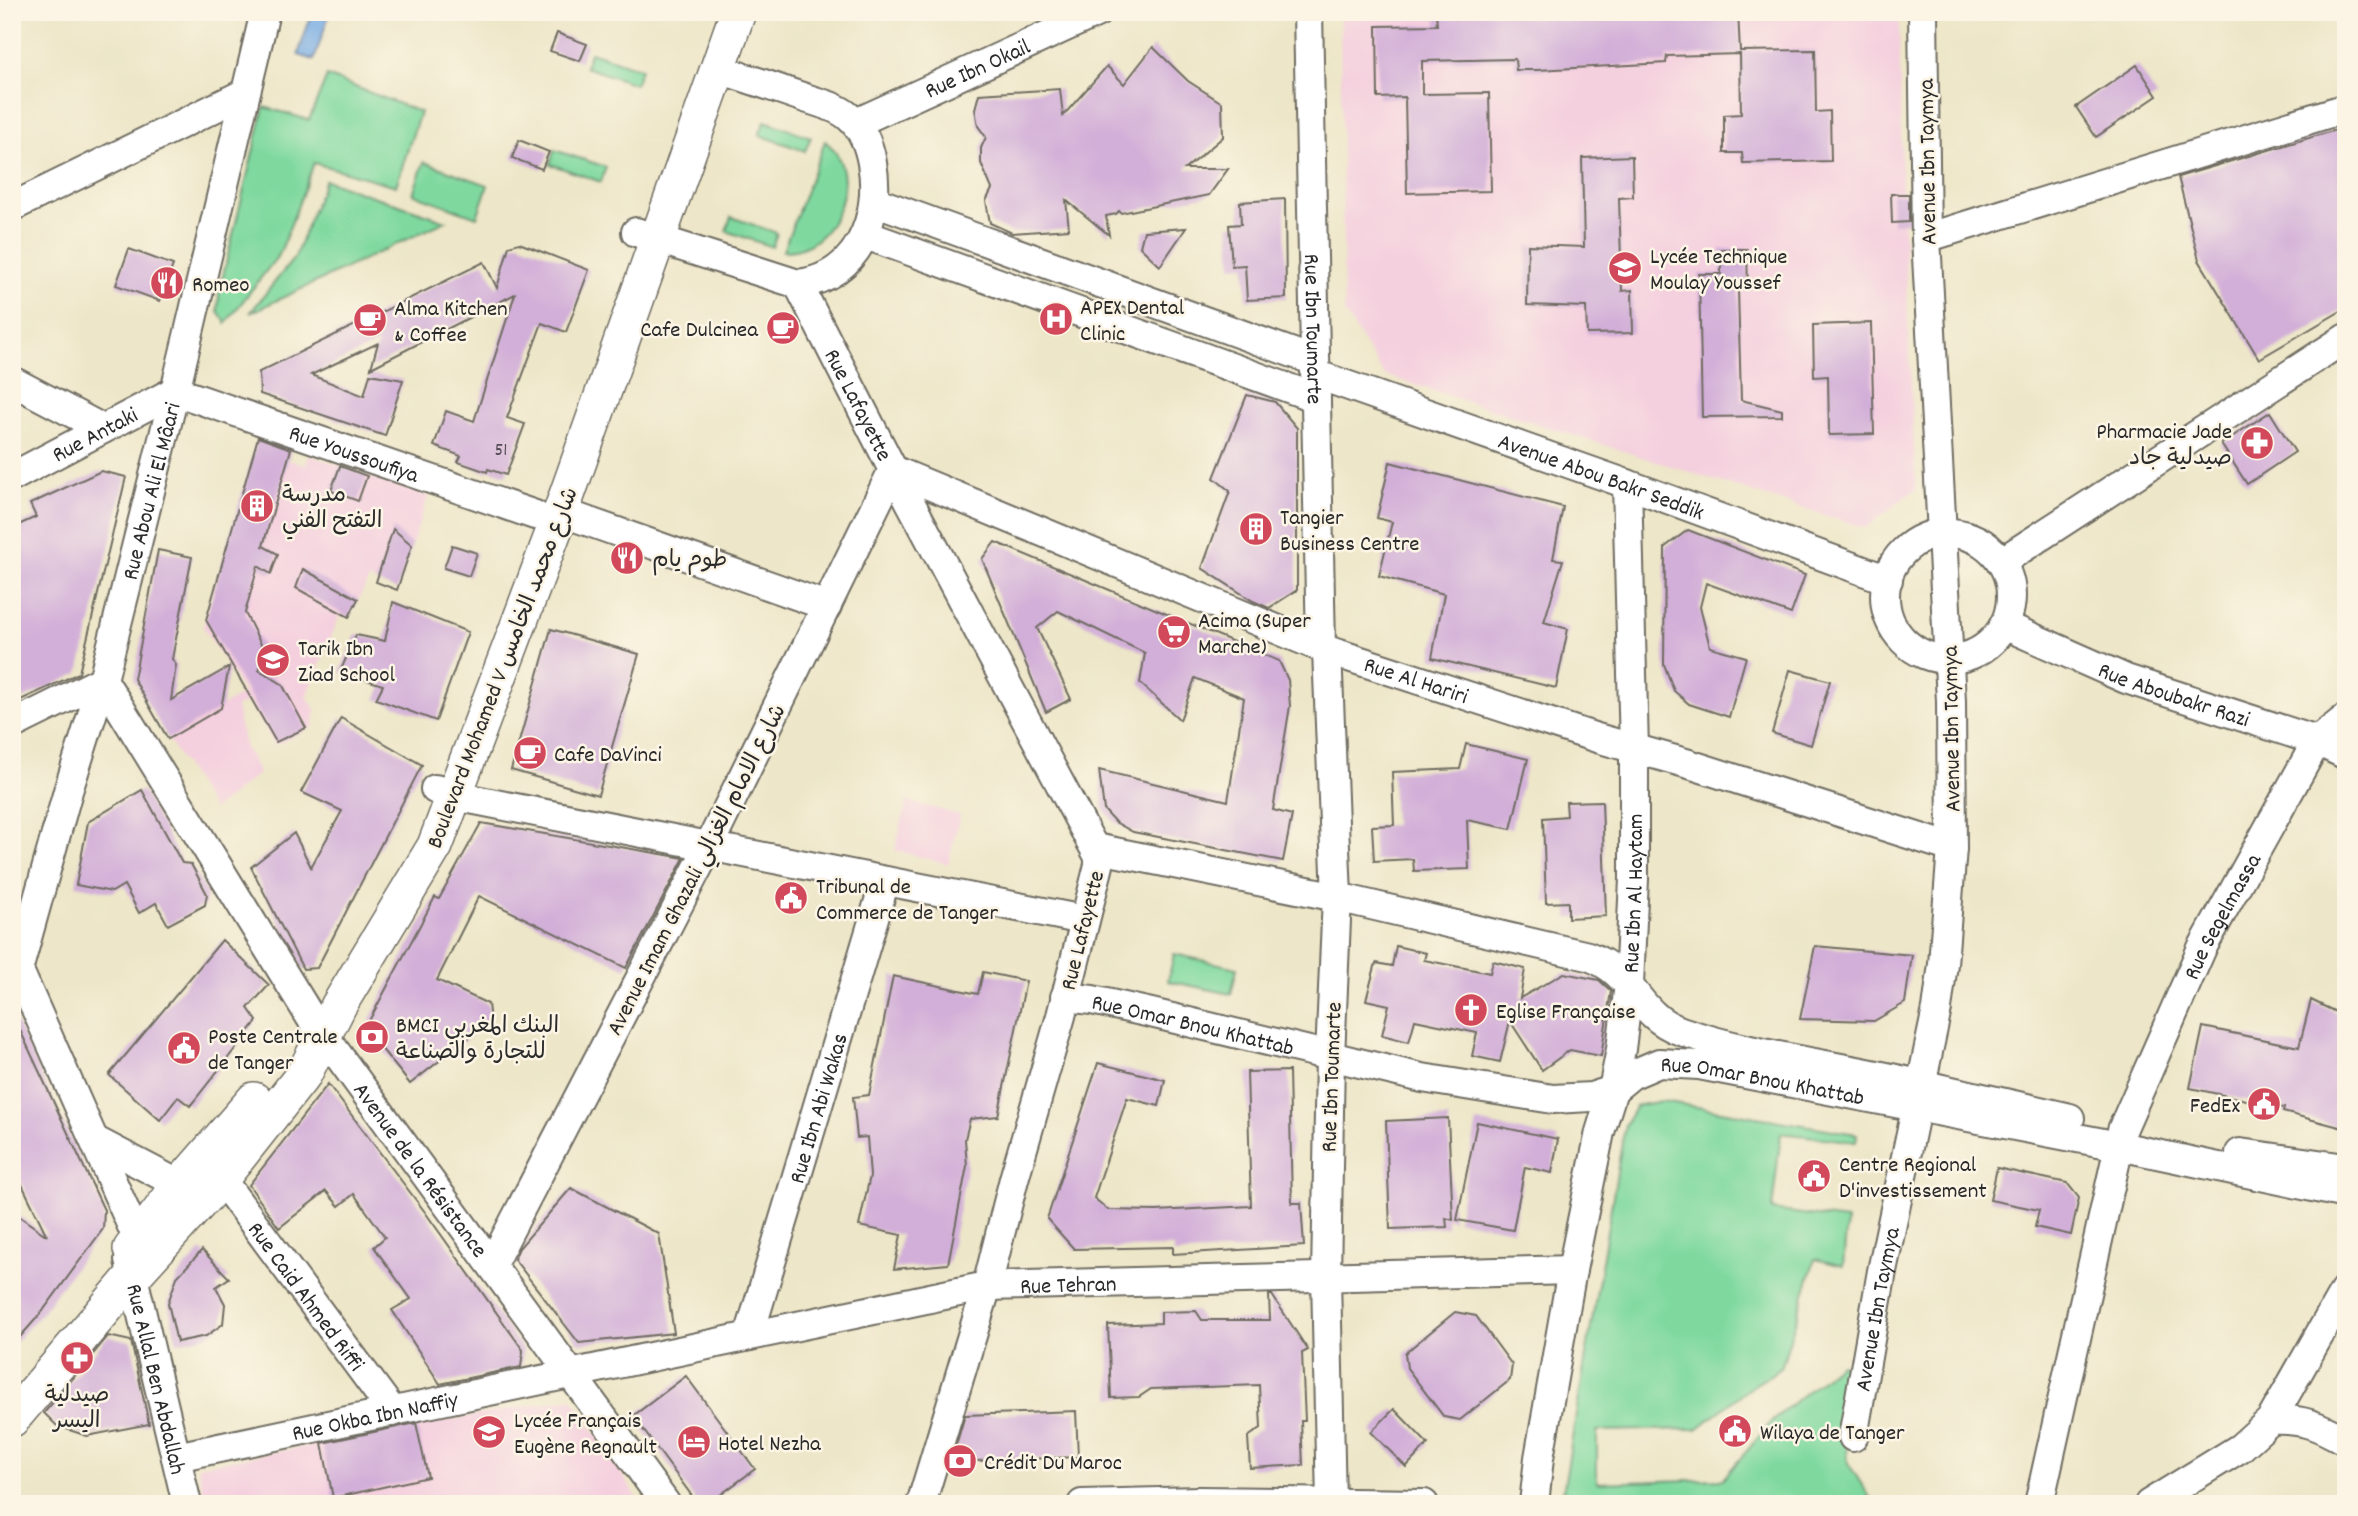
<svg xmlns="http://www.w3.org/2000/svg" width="2358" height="1516" font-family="Dekko,'Playpen Sans Arabic',sans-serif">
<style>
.built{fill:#f4cfde}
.green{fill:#7fd99f;stroke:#558265;stroke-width:2}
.water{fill:#76abe4;stroke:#506b88;stroke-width:2}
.building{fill:#d2afd8}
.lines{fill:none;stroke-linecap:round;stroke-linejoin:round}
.minor-casing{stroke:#6f6c62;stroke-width:32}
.major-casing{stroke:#6f6c62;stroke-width:38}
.minor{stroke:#fff;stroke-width:28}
.major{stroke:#fff;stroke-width:35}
.labels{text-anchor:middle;stroke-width:5;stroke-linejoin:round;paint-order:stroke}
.number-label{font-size:19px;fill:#554c56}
.street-label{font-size:23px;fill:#2b2b2b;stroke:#fcf5e5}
.poi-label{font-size:23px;fill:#2b2b2b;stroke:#fcf5e5;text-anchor:start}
</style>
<rect width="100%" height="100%" fill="#fcf5e5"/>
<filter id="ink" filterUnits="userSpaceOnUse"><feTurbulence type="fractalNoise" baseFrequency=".0143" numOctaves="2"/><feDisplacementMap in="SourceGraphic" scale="14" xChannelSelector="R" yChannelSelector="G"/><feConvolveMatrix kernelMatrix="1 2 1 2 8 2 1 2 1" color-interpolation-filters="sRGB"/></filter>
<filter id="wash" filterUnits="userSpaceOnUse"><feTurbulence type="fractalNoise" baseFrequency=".00686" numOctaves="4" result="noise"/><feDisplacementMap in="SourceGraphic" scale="28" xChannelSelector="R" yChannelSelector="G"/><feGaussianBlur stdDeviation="1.57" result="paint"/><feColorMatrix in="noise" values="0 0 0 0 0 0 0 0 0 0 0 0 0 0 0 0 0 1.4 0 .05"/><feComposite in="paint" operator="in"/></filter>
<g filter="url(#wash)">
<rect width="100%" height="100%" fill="#ede6c8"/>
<!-- built -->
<g class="built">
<path d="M1340,12h559l3,182 14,295 -51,39 -481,-153 -40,-63z"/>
<path d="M309,455l119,41 -31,94 -28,-11 -20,38 -9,-2 -33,81 9,15 -3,16 -38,18 -27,-44 -12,6 8,38 15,28 -46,37 -45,-71 76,-46 -41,-66 27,-93 33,13 25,-87 18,5z"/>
<path d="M907,801l53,14 -12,49 -53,-14z"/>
<path d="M572,1398l69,106h-436l-7,-38z"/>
</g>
<!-- green -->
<g class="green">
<path d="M590,52l51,17 -6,15 -50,-17z"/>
<path d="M327,76l93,36 -24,74 -82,-23 -34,90 -54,70 -8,-12 1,-19 45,-185 45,13z"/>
<path d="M765,121l46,16 -6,14 -46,-16z"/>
<path d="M825,141c41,32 10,112 -42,110z"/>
<path d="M554,150l52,17 -5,15 -51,-18z"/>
<path d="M424,162l64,23 -11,32 -64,-23z"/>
<path d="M325,180l121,41 -196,92 45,-56z"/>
<path d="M731,217l46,16 -5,14 -46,-16z"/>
<path d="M1174,954l63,14 -6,26 -63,-13z"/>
<path d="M1662,1101l195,33 -1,8 -75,-9 -9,77 75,10 -4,46 -28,-7 -34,109 -33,21 -51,40 -100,2v52l126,-4 51,-60 66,-55 20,4 -14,64 2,31 26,41h-313l64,-379 11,-19z"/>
</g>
<!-- water -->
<path class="water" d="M312,12h18l-16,48 -16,-5z"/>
<g id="blocks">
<!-- building -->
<g class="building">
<path d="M1436,12h302l2,39 75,-1 1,62 14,-1 1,50 -88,2 -1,-10h-18v-38l17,-1 -1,-60 -73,2 -1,7 -129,7h-21l-1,-11 -93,2v33l67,-1 2,98 -84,2 -2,-96 -27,1 -1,-72 60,-1z"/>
<path d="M557,33l30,11 -7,17 -30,-10z"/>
<path d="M1153,47l35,34 34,22 1,34 -38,32h43l-19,26 -88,18 -2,-2 -3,3 -10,2 3,19 -43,-35 3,29 -57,4 -22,-10 -4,-22 6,-12 -11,-26v-15l5,-11 -8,-11 -3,-17 4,-15 81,-5 3,27 44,-50 17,18z"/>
<path d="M2137,65l20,31 -61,41 -20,-30z"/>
<path d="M2346,127v181l-87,51 -60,-99 -21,-83z"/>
<path d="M519,140l30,12 -7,17 -30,-11z"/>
<path d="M1632,156l1,41 -14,1 3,93 10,-1 1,43 -46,1 -1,-27 -59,-2 1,-60 56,2 -2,-89z"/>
<path d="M1891,194h18v28l-17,1z"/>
<path d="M1285,199l1,99 -39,2 -2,-35 -13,1 -3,-41 12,-1 -1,-22z"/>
<path d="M1186,228l-26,38 -20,-19 4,-16z"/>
<path d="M519,243l70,27 -23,62 -24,-9 -35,95 18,6 -19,51 -18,-6 -1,3 -29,-10 3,-6 -27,-10 12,-35 28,10 41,-127 -144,74 7,-25 -67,32 53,21 6,-22 33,6 -18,56 -125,-42 -1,-22 225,-110 13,26 12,-42z"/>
<path d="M129,249l44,16 -13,36 -44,-16z"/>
<path d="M1721,249h26l1,40h-10l3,111 41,10v6l-80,1 -3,-143h22z"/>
<path d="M1871,323l3,111 -45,1 -1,-59 -14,1 -1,-52z"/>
<path d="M1247,395l28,7 22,26v162l-28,18 -16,-7 -51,-33 28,-77 -16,-13z"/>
<path d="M2270,412l25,40 -48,32 -26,-40z"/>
<path d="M258,437l33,12 -28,97 15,8 -7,20 -13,-8 -13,47 21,41 -7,16 23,14 24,44 -30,14 -70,-122z"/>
<path d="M1390,462l173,45 -10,52 10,1 -19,62 24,7 -12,59 -124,-30 12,-64 -65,-18 13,-54 -15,-4z"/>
<path d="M340,466l27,10 -9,25 -27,-10z"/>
<path d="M101,471l25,6 -47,196 -67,31v-176l24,-11 -6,-13z"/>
<path d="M393,529l19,16 -15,45 -21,-8z"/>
<path d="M1688,530l117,45 -14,39 -85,-31 -6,24 10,40 36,10 -17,60 -40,-13 -15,-13 -10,-27 1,-117z"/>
<path d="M995,542l284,119 9,19 2,26 -17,104 19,5 -9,46 -150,-29 -18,-10 -11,-12 -5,-40 129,31 16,-103 -49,-20 -15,42 -40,-37 5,-30 -87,-42 -21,17 34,71 -25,13 -64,-153z"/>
<path d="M452,545l25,8 -8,23 -25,-8z"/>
<path d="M158,550l34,7 -20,102 4,6 -5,35 58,-33 -8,41 -53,31 -34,-60z"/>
<path d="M303,569l55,30 -9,18 -53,-29z"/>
<path d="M393,602l75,30 -32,89 -60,-22 7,-14 -43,-13 16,-37 29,6z"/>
<path d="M551,629l88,25 -41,141 -87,-25z"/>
<path d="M1790,670l40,11 -19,64 -39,-12z"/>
<path d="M341,718l81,47 -105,203 -14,1 -52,-102 43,-34 17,34 31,-56 -41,-19z"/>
<path d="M1466,744l62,15 -17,70 -44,-9 2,49 -55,2 -1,-12 -39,2 -2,-35 22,-1 -2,-53 68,-3z"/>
<path d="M142,790l40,73 9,1 16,30 -2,11 -37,20 -12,-22 -17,10 -15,-28 -12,7 -36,-7 12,-63z"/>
<path d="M1602,801l4,115 -38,2v-16l-22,1 -3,-85 24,-2 -1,-14z"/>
<path d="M481,823l203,35 -58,110 -147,-72 -42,84 51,24 2,17 -80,63 -38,-47 -2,-18 65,-122 4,2z"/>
<path d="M222,940l47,45 -21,23 9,13 -67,85 -12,-9 -18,23 -51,-45z"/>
<path d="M1396,946l30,7 -2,7 66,13 3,-12 32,8 -5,29 44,-25 35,7 12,11 -10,65 -31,-6 -28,20 -32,-49 -10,41 -28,-6 5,-23 -62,-13 -6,22 -27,-7 7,-30 -23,-5 10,-37 16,3z"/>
<path d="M1815,946l97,9 -7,48 -31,18 -74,-2z"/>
<path d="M983,972l43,9 -28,135 -28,3 -5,20 2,27 -19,98 -54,5 7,-34 -42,-9 11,-50 -3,-39 -10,1 -4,-41 16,-2 24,-119 85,18z"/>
<path d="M2311,1000l35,17v98l-3,13 -60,-16 1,-4 -94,-20 13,-61 96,20z"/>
<path d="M12,1013l92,197 -1,19 -61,83 -30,34v-135l35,25 -35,-72z"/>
<path d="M1098,1063l67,17 -6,26 -32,-8 -33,100 14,12 48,1 95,-5 -4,-134 42,-1 3,132h9l3,43 -131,8v-7l-99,2 -27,-30z"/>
<path d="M328,1084l97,128 98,138 -2,17 -81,17 -48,-74 19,-11 -37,-52 11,-10 -31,-43 -15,12 -13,-15 -47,37 -30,-43z"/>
<path d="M1448,1118l5,102 -7,-2 1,9 -57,2 -4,-108z"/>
<path d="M1477,1122l81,17 -6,34 -27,-6 -12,63 -56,-10z"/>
<path d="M1997,1168l70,15 12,15 -8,37 -36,-8 4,-17 -49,-10z"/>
<path d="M571,1188l88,46 15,99 -95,10 -65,-84 5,-11z"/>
<path d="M202,1250l27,28 -13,9 9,17 -2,20 -17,12 -29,6 -9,-39 9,-26z"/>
<path d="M1269,1295h3l36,55 -6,3 3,68h-4l2,44 -53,3 -2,-31 13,-9 -2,-43 -108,4 -12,8 -28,1 -3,-73 53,-2v-11l35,-1 6,9h68z"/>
<path d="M1455,1312l21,4 36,49 -2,15 -50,40 -16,-3 -37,-49 -2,-15z"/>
<path d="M108,1336l23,5 18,83 -62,12 -30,-10 -13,-13z"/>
<path d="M686,1376l69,93 -47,35h-10l-65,-88z"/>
<path d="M1394,1409l34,35 -22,23 -35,-35z"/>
<path d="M1076,1411l2,46 -127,5 14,-47z"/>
<path d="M416,1423l12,54 -95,21 -11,-55z"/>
</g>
</g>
</g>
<g filter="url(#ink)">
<use href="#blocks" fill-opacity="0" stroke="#6f6c62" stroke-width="2"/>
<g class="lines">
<!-- minor casing -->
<g class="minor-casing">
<g id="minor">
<path id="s1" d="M1308,12l13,635"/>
<path id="s2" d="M856,123l242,-111"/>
<path d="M874,201l441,160"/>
<path d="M12,207l233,-114"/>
<path d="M636,232l162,52c60,-7 84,-67 74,-121 -3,-18 -9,-34 -23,-46 -12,-11 -30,-14 -44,-19 -29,-10 -58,-20 -87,-29"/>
<path d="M866,235l450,163"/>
<path d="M1926,238l420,-130"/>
<path id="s3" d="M798,284l95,186 206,387v8l-38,151 -47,163 -27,107 -66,218"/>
<path id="s4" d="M1315,374l312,110 261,96"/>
<path d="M12,381l91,48"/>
<path id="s5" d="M893,470l434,180 270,88 92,26 263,84"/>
<path id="s6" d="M12,477l163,-86 360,124"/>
<path d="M561,512l266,94"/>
<circle cx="1948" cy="596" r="63"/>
<path d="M2001,562l345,-224"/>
<path id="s7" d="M2004,625l122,54 191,62 29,14"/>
<path d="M1327,650l10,247 -7,160 -4,220 5,227"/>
<path id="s8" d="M103,680l208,338 355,486"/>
<path d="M12,725l91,-45"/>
<path d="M435,789l35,10 614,121"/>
<path d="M1095,848l242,49 251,59c48,17 47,59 93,75 59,20 121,29 181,41 70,14 139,30 208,46"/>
<path d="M12,955l126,285"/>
<path id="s9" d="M19,967l49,-176 35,-111 72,-289 90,-379"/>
<path id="s10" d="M1065,997l27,3 59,13 271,65 131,21 38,-2 22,-7 18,-15 28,-12 40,2 420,81 227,48"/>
<path id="s11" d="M2122,1130l80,-182 115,-207 29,-23"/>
<path d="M96,1141l84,44"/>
<path d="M2240,1153l106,15"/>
<path id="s12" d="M221,1179l172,233"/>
<path id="s13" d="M129,1260l58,244"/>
<path d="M492,1264l217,-418 184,-376"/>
<path id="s14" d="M749,1336l136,-455"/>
<path d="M2271,1420c32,-2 48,6 75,21"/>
<path id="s15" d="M1853,1437l29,-166 55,-262 6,-45 9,-116 -1,-147 -25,-463 -3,-226"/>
<path id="s16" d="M176,1457l811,-171 585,-16"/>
<path d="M1082,1504l117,-3 225,3"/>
<path id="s17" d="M1534,1504l5,-46 33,-188 28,-138 13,-42 8,-41 8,-65 5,-105v-130l-7,-265"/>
<path d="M2039,1504l80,-358"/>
<path d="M2149,1504l91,-56 31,-28 75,-132"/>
</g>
</g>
<!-- major casing -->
<g class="major-casing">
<g id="major">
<path d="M131,1249l49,-64 74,-85"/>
<path d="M12,1419l121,-143 88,-97 83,-105 35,-69 96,-159 126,-334 177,-500"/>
</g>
</g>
<!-- minor -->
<use href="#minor" class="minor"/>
<!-- major -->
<use href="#major" class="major"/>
</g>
</g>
<!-- icons -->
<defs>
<g id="university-disc" transform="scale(1.75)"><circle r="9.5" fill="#d1495b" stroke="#fcf5e5"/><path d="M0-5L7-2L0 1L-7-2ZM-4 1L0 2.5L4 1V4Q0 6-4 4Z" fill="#fff"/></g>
<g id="restaurant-disc" transform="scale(1.75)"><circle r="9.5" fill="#d1495b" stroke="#fcf5e5"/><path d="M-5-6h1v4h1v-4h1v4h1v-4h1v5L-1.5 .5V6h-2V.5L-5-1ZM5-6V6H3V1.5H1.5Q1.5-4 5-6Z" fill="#fff"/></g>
<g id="hospital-disc" transform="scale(1.75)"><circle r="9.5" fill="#d1495b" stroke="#fcf5e5"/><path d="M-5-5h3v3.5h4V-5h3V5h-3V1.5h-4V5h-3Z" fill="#fff"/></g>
<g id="cafe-disc" transform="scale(1.75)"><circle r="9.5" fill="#d1495b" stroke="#fcf5e5"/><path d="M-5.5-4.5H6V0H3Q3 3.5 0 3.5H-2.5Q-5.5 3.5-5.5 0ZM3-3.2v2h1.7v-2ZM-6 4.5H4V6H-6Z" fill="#fff"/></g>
<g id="pharmacy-disc" transform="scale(1.75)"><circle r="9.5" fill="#d1495b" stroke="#fcf5e5"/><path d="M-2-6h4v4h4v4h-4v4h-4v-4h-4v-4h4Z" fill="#fff"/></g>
<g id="building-disc" transform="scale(1.75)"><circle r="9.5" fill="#d1495b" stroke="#fcf5e5"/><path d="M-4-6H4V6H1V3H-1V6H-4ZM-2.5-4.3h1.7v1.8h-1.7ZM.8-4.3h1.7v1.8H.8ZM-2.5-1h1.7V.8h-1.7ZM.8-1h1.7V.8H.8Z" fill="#fff"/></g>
<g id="supermarket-disc" transform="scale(1.75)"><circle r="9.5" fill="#d1495b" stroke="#fcf5e5"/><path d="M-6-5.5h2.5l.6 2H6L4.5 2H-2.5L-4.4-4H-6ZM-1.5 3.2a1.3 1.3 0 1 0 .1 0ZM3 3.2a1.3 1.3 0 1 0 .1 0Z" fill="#fff"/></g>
<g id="school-disc" transform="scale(1.75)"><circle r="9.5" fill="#d1495b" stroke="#fcf5e5"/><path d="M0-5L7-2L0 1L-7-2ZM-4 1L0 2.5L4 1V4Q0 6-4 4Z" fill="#fff"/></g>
<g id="civic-disc" transform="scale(1.75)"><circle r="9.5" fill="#d1495b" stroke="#fcf5e5"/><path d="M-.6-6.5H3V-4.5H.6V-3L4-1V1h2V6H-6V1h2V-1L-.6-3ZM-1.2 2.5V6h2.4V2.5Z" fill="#fff"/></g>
<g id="church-disc" transform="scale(1.75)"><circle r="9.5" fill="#d1495b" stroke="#fcf5e5"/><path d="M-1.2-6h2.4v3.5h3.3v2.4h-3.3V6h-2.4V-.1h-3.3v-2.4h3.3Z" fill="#fff"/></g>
<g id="bank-disc" transform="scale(1.75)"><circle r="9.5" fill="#d1495b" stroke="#fcf5e5"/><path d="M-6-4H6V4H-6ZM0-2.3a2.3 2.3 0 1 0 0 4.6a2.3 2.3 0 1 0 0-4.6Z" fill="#fff"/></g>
<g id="hotel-disc" transform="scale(1.75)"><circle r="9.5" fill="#d1495b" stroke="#fcf5e5"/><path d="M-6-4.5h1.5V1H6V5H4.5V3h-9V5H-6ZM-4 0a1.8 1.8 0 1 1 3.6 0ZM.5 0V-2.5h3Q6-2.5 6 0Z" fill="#fff"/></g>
</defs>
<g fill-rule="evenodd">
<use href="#university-disc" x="1625" y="268"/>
<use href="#restaurant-disc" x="167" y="283"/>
<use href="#hospital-disc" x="1056" y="319"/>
<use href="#cafe-disc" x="370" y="320"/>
<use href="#cafe-disc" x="783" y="328"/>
<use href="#pharmacy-disc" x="2257" y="443"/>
<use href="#building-disc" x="257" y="506"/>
<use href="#building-disc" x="1256" y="529"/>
<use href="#restaurant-disc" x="627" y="558"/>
<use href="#supermarket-disc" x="1174" y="632"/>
<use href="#school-disc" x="273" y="660"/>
<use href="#cafe-disc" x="530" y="753"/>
<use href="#civic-disc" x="791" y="898"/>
<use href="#church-disc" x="1471" y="1010"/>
<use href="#bank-disc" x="372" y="1037"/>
<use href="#civic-disc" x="184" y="1048"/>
<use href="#civic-disc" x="2264" y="1104"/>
<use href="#civic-disc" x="1814" y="1176"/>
<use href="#pharmacy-disc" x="77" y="1358"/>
<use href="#civic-disc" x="1735" y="1431"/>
<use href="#school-disc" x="489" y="1432"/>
<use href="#hotel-disc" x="694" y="1442"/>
<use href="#bank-disc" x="960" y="1461"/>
</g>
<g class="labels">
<!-- number labels -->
<g class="number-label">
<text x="501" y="455">51</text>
</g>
<!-- street labels -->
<g class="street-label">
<text dy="8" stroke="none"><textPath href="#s2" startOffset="133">Rue Ibn Okail</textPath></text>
<text transform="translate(1926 162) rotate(-91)" y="8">Avenue Ibn Taymya</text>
<text dy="8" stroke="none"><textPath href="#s1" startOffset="317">Rue Ibn Toumarte</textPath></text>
<text dy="8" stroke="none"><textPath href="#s3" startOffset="135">Rue Lafayette</textPath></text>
<text dy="8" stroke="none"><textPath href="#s6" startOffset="93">Rue Antaki</textPath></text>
<text dy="8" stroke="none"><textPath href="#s6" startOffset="374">Rue Youssoufiya</textPath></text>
<text dy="8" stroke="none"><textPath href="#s4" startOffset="304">Avenue Abou Bakr Seddik</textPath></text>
<text dy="8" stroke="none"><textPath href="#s9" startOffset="494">Rue Abou Ali El Mâari</textPath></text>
<text transform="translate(501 667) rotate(-69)" y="8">Boulevard Mohamed V شارع محمد الخامس</text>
<text dy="8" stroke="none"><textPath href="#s5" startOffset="564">Rue Al Hariri</textPath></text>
<text dy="8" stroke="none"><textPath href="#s7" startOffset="184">Rue Aboubakr Razi</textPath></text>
<text transform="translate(1950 729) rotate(-91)" y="8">Avenue Ibn Taymya</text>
<text transform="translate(695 869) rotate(-63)" y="8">Avenue Imam Ghazali شارع الامام الغزالي</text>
<text dy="8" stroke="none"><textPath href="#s17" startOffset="620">Rue Ibn Al Haytam</textPath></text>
<text dy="8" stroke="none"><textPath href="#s11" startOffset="236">Rue Segelmassa</textPath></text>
<text transform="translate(1081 930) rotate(-76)" y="8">Rue Lafayette</text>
<text dy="8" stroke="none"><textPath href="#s10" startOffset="131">Rue Omar Bnou Khattab</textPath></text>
<text transform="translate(1330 1077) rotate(-88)" y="8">Rue Ibn Toumarte</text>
<text dy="8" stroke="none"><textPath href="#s10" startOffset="719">Rue Omar Bnou Khattab</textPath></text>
<text dy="8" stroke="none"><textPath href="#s14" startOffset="238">Rue Ibn Abi Wakas</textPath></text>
<text dy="8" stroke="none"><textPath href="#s8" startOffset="584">Avenue de la Résistance</textPath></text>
<text dy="8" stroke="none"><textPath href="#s16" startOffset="910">Rue Tehran</textPath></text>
<text dy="8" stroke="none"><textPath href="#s12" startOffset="145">Rue Caid Ahmed Riffi</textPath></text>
<text dy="8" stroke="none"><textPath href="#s15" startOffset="130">Avenue Ibn Taymya</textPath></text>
<text dy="8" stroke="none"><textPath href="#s13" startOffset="122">Rue Allal Ben Abdallah</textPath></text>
<text dy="8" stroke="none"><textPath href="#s16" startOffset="203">Rue Okba Ibn Naffiy</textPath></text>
</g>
<!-- poi labels -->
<g class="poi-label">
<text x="1650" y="263">Lycée Technique<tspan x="1650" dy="26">Moulay Youssef</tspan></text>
<text x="192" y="291">Romeo</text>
<text x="1080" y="314">APEX Dental<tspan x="1080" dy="26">Clinic</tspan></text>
<text x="394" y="315">Alma Kitchen<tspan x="394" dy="26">&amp; Coffee</tspan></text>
<text x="758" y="336" text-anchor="end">Cafe Dulcinea</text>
<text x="2232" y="438" text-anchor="end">Pharmacie Jade<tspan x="2232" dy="26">صيدلية جاد</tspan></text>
<text x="282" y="501">مدرسة<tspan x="282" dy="26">التفتح الفني</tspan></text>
<text x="1280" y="524">Tangier<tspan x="1280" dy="26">Business Centre</tspan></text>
<text x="652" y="566">طوم يام</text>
<text x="1198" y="627">Acima (Super<tspan x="1198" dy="26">Marche)</tspan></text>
<text x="298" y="655">Tarik Ibn<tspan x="298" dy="26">Ziad School</tspan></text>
<text x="554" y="761">Cafe DaVinci</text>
<text x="816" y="893">Tribunal de<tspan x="816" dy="26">Commerce de Tanger</tspan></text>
<text x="1496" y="1018">Eglise Française</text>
<text x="396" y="1032">BMCI البنك المغربي<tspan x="396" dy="26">للتجارة والصناعة</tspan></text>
<text x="208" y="1043">Poste Centrale<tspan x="208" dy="26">de Tanger</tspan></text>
<text x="2240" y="1112" text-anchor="end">FedEx</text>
<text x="1839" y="1171">Centre Regional<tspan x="1839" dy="26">D'investissement</tspan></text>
<text x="77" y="1401" text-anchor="middle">صيدلية<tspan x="77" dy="26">اليسر</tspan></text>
<text x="514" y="1427">Lycée Français<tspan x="514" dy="26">Eugène Regnault</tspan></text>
<text x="1760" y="1439">Wilaya de Tanger</text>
<text x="718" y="1450">Hotel Nezha</text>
<text x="984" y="1469">Crédit Du Maroc</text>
</g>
</g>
<!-- margin -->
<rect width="2358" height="1516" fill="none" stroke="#fcf5e5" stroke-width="42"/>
</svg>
